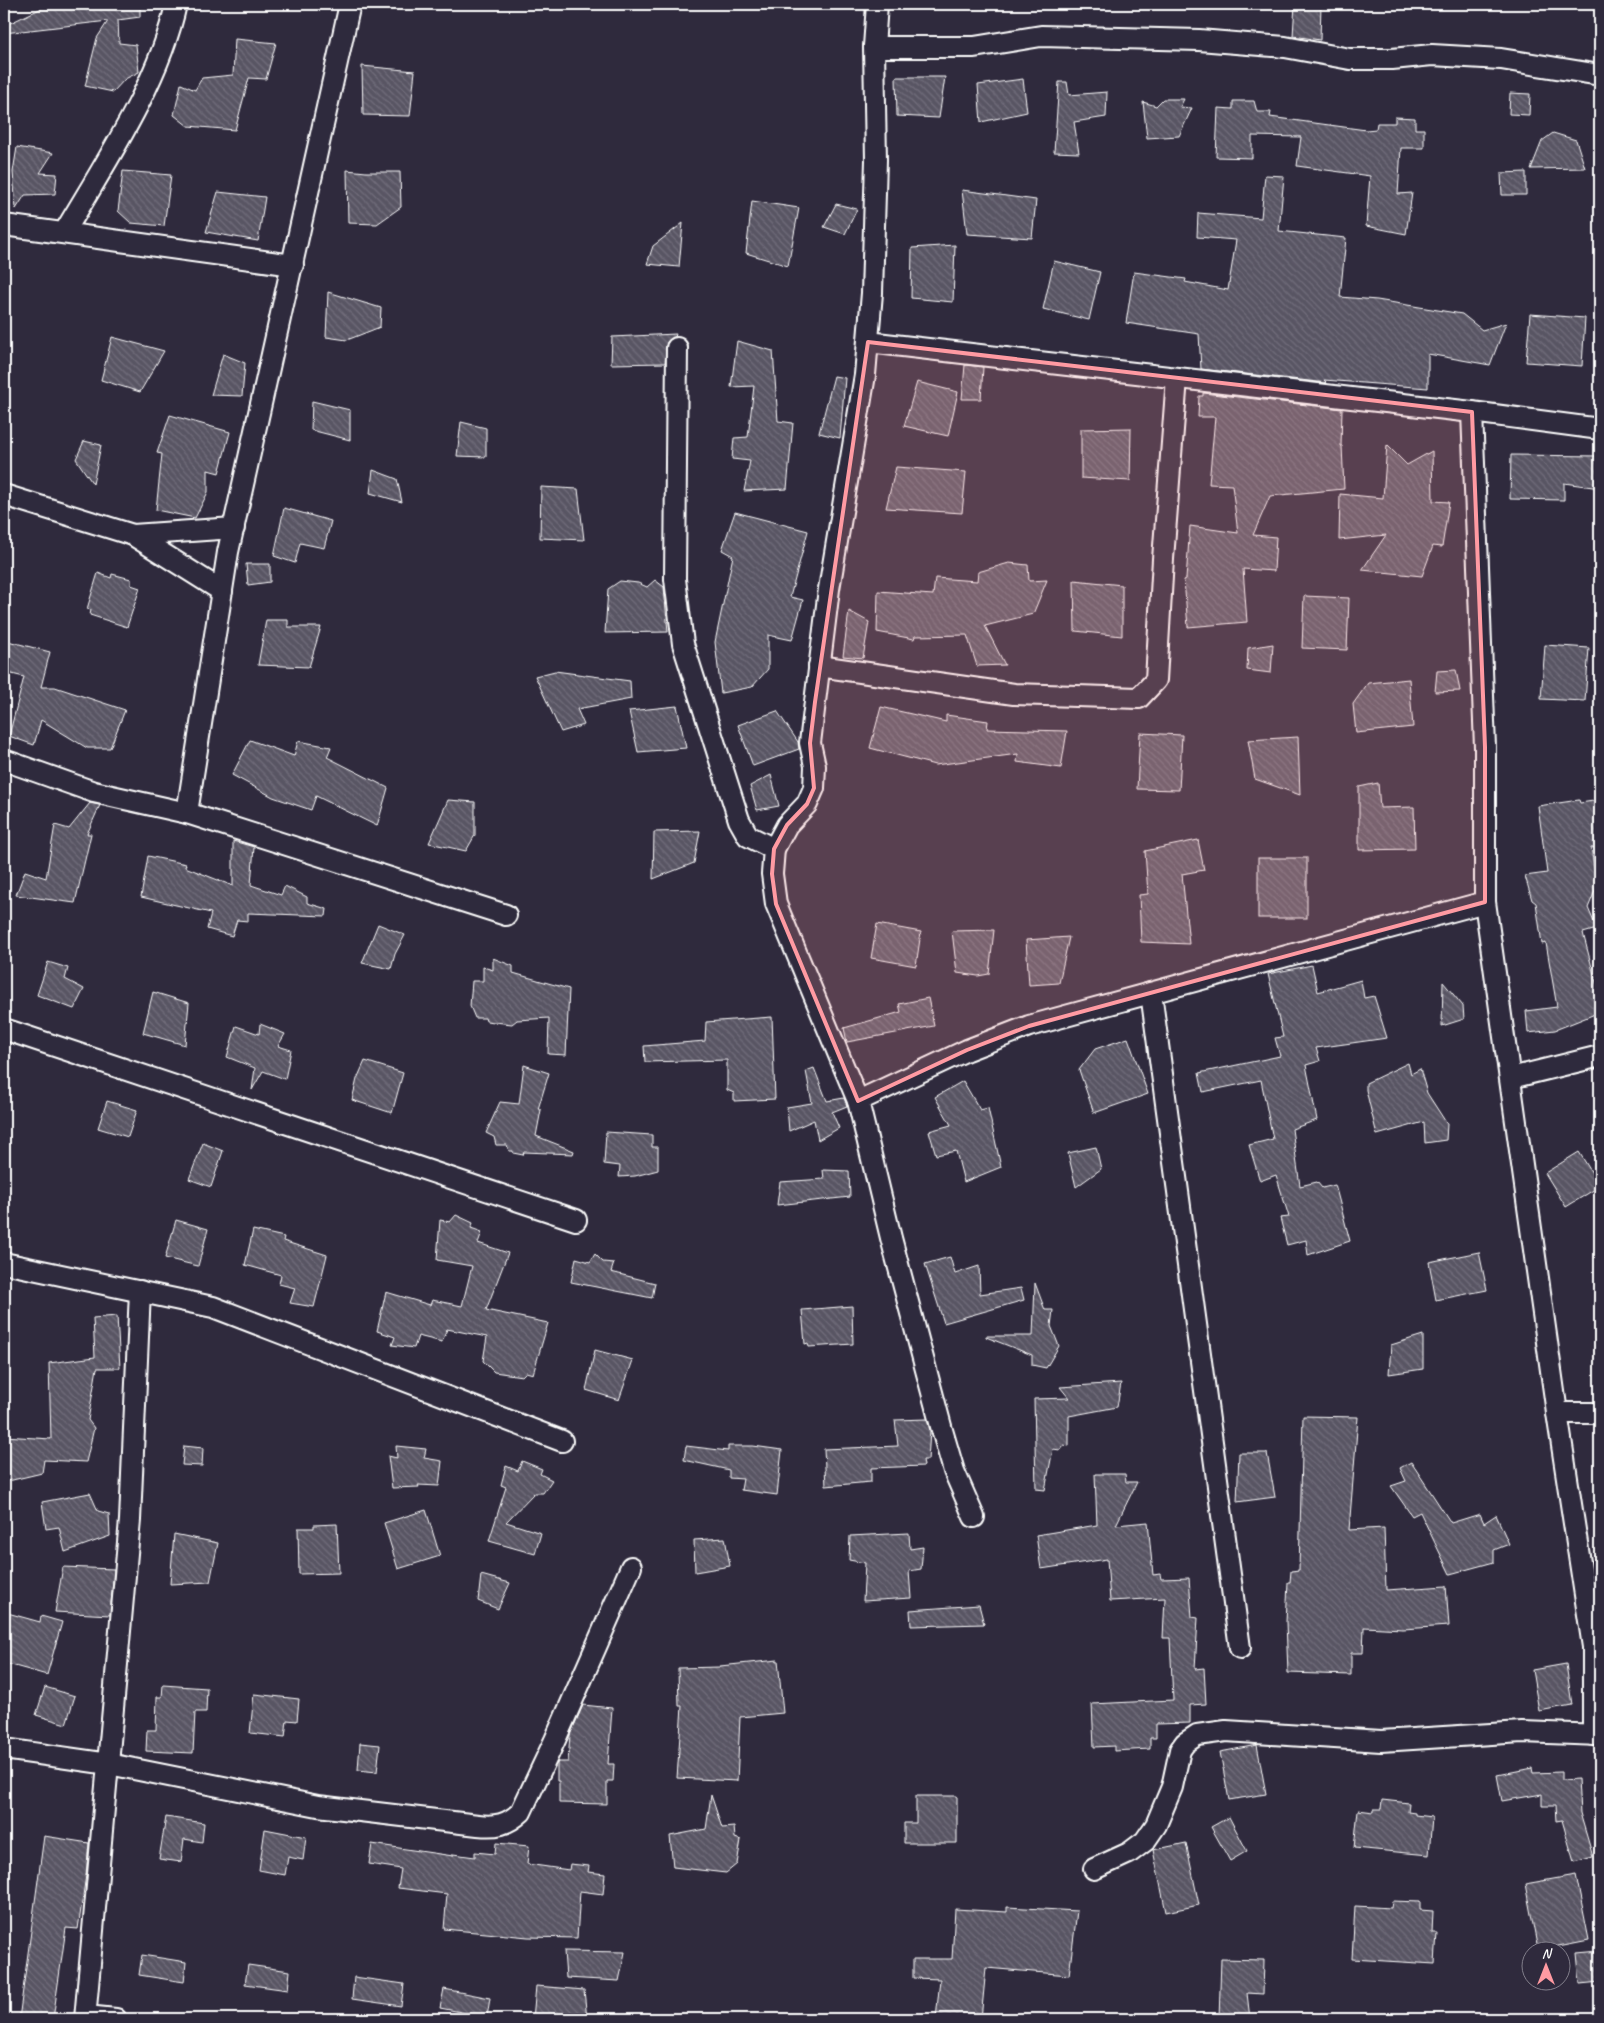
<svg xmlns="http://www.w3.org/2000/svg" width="1604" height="2023" font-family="Caveat,sans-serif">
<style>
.building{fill:url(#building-back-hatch);stroke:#fff}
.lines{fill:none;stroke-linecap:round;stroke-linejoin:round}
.minor-casing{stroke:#fff;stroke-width:24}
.minor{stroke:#2f2a3d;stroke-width:20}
.marked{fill:#ff9aa2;fill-opacity:0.2;stroke:#ff9aa2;stroke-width:4;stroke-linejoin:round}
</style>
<defs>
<pattern id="building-back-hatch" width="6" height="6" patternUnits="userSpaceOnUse" patternTransform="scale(1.25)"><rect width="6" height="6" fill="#595564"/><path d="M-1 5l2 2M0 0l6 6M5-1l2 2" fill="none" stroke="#726e7b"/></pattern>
</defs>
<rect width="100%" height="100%" fill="#2f2a3d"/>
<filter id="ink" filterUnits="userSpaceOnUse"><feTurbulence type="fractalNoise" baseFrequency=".02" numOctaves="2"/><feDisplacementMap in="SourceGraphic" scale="10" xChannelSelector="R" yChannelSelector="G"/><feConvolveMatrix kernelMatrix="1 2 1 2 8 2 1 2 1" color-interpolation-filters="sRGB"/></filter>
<g filter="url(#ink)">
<!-- building -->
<g class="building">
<path d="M83,4h57v13l-22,3 1,23 17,2 3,27 -14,7 -12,13 -28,-6 12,-48 11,-17 -104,12v-7l40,-19 39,2z"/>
<path d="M1295,4h26l-1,36 -27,-4z"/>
<path d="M235,39l41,4 -10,36 -17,-1 -14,52 -47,-4 -14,-11 7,-31 14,6 7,-12 31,-3z"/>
<path d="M362,66l53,5 -5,45 -47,-1z"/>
<path d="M896,77h49l-6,41 -42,-2z"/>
<path d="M1023,79l4,33 -46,10 -3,-37z"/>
<path d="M1059,82h8l2,13 38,-3 -1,25 -32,5 5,31 -25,-1z"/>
<path d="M1510,93l20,1 -1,21 -20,-1z"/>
<path d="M1163,99h21l-4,8 12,1 -13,28 -32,2 -4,-36 13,4z"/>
<path d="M1233,101h21l3,11h14l-1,5 96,13 10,-1 1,-6h18v-6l20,1v11h9v19h-23l-3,46 14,-1 -6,41 -40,-8 4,-50 -73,-10 4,-29 -49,-1v22l-36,-1 2,-49 15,1z"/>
<path d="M1553,133l23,7 9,28 -54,1 11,-28z"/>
<path d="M17,147l36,6 -13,20 17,1 -2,20 -30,1 -9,14 -3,-37z"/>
<path d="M347,170l19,2h34l1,35 -24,17 -29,-1z"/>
<path d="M123,171l48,4 -7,51 -33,-3 -13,-12z"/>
<path d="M1526,172v23h-24l-1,-22z"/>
<path d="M1265,175l19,1 -5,55 67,7 -6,59 37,3 85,14 20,16 24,-7 -16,42 -62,-11v34l-104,-8 3,3 -126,-14 -2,-35 -73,-11 8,-51 52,7 -1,3 43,8 8,-50 -39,-3 1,-24 63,5z"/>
<path d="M962,190l74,10 -4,38 -65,-4z"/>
<path d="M218,192l47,5 -7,44 -52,-9z"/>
<path d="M752,201l47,7 -11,58 -42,-13z"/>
<path d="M836,204l21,5 -12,25 -21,-7z"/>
<path d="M683,223l-4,44 -32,-3 6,-18z"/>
<path d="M955,245l-2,57 -42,-4 1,-50z"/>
<path d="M1054,261l46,11 -11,48 -46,-11z"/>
<path d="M328,292l53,16 -1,19 -33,13 -21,-3z"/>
<path d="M1530,314l55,4 -3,48 -56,-4z"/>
<path d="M676,334l-1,3 -8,5 -2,21 -54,1 1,-27z"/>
<path d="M112,337l52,14 -24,41 -39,-12z"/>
<path d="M737,341l36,10 5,70 15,2 -6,66 -43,2 6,-30 -18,-2 2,-21 14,-1 6,-51 -23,1z"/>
<path d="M223,354l22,9 -3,33 -31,-1z"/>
<path d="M965,365l18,2 -2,32h-19z"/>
<path d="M834,376l11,2 -5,60 -21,-5z"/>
<path d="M917,382l41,10 -10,44 -44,-10z"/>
<path d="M1203,393l139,16 -1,37h1l2,43 -74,7 -17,39 23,2 -2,34 -31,-2 4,53 -59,5 -4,-47 2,-1 4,-53 48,7 -6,-48 -23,-1 6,-67h-17l1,-21h4z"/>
<path d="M312,401l38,9v30l-39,-10z"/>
<path d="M170,415l60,17 -11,41 -11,-3v22l-13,26 -39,-8 6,-56 -5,-1z"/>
<path d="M461,422l25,6v29l-29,-1z"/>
<path d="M1131,428l-1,53 -49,-3v-49z"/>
<path d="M84,441l17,4 -8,39 -17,-25z"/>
<path d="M1387,445l20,20 25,-14 1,50 16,1 -7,45 -9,-1 -11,30 -60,-6 24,-35 -47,5 1,-46 43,4z"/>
<path d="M1511,455l89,1v32l-36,-5v17l-54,-1z"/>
<path d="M896,467l70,5 -4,41 -76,-5z"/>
<path d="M373,470l24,9 5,23 -32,-9z"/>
<path d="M541,487l37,2 6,51 -44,-2z"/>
<path d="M284,508l47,13 -7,27 -24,-5 -5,20 -21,-7z"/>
<path d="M735,512l73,19 -18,66 13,3 -11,40 -24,-5v34l-16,18 -31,6 -6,-51 18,-86 -11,-6z"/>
<path d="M1009,563l19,2 1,16 18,-1 -14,34 -48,12 20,39 -28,1 -10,-31 -52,1 -1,3 -37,-7 1,-41 55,4 2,-17 42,3 1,-9z"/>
<path d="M246,564h24v18l-22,3z"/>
<path d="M98,573l13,5 1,-4 19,5v6l9,3 -13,39 -37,-12 1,-5 -4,-1z"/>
<path d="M655,580l9,7 4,45 -63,1 3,-44 12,-8 18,2 9,4z"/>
<path d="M1074,580l48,5v51l-47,-5z"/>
<path d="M1304,596l45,2 -2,52 -45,-2z"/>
<path d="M849,611l20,11 -6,36 -20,-2z"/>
<path d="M266,620h22v7h33l-12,40 -51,-2z"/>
<path d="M4,640l46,12 -9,35h14l70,23 -15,38h-23l-46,-28 -7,25 -25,-9 15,-59 -20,-5z"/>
<path d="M1273,644l-2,29 -24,-3 1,-22z"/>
<path d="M1545,645l44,3 -4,53 -44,-2z"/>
<path d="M1456,670l4,21 -25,1 2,-21z"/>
<path d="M555,671l75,10 1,18 -54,10 7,16 -23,7 -26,-56z"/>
<path d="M1409,679l4,48 -57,6 -3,-29 15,-21z"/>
<path d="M677,706l9,42 -48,4 -9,-41z"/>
<path d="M881,707l65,15v-7l42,6 -1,8 80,2 -6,37 -44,-6 1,-8 -83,11 -65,-17z"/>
<path d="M777,711l21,31 1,7 -46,17 -15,-41z"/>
<path d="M1140,733l42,2 -3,55 -42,-1z"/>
<path d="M1298,737l2,58 -45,-16 -7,-39z"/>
<path d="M250,740l44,16 4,-15 33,6 -4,10 61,31 -11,38 -61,-30 -5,14 -38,-13 -41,-22z"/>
<path d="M771,775l8,31 -22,4 -7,-24z"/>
<path d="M1378,783l2,25 34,-1 1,42 -56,1v-63z"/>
<path d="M448,800l27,2v33l-9,16 -37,-8z"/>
<path d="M1579,800l1,3 20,-3v47l-9,1 6,38 -9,22 9,21 -14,4 17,65v14l-45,18 -27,3 -2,-22 31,-4 -11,-64 -4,1 -6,-41 -4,-3 -7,-24 22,-3 -9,-67z"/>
<path d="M90,803l10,2 -13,29h4l-16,69 -59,-8 9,-24 21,7 9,-53 14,4z"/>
<path d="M700,831l-6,32 -41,16 1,-47z"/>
<path d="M1198,840l6,30 -22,4 7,70 -48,-2 -2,-47 9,-1 -3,-43z"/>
<path d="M233,841l21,6 -3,38 30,10 4,-9 22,11v6l20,6 -1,7 -78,-3v8l-11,-1 -5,16 -25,-7 4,-16 -70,-16 7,-41 38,8 -1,3 48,19z"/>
<rect x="1258" y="858" width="49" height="60"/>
<path d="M378,924l27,11 -10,19 -4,15 -29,-6z"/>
<path d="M877,924l44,8 -5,34 -45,-8z"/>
<path d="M994,930l-5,44 -11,2 -21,-3 -5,-42z"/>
<path d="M1069,937l-10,46 -30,2 -3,-45z"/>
<path d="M493,958l20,8v7l56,16 -3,66 -18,-1 1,-36 -32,2 -5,4 -26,-3 -1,-3h-10l-5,-12 2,-25h11v-14l10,3z"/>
<path d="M48,962l20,6 -3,11 19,10 -10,20 -37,-14z"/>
<path d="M1312,965l6,27 43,-12 3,18 10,-2 13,42 -71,10 4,13 -14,4 11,55 -25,9 8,57 17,-4 5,6 13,-3 15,56 -42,14 -2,-15 -19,5 -7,-27 9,-1 -13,-42 -16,6 -11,-36 24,-6 -12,-59 -58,12 -4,-19 81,-17 -5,-18 8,-1 -15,-63z"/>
<path d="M1443,982l20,24 1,13 -22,7z"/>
<path d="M153,992l36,11 -4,42 -42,-12z"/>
<path d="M928,998l6,28 -87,16 -3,-14 57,-16 -2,-8z"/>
<path d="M772,1017l3,82 -41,2v-8l-7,-3v-30l-82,2 -1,-16 61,-5 1,-19z"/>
<path d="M260,1024l25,10 -7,12 13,4 -6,29 -22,-8 -11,19 3,-22 -28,-11 9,-31 23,8z"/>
<path d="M1128,1038l20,56 -54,19 -15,-43 16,-21z"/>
<path d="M365,1061l38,12 -11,40 -40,-13 5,-21z"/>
<path d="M1408,1063l3,11 9,-5 7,24 20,31 -1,16 -21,3 -1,-21 -47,13 -11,-45v-7z"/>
<path d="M524,1065l25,8 -11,36 3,1 -5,26 38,15 -1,3 -49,-2 -1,3 -10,-2v-2h-4l-2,-6h-11l-2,-8 -8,-4 14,-31 19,2z"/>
<path d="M814,1068l13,33 17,-3 3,8 -15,6 7,16 -21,12 -4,-20 -25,11 -2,-24 25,-4 -6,-32z"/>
<path d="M963,1081l17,29 8,-2 13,59 -37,15 -8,-31 -20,4 -7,-24 22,-6 -16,-28z"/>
<path d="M107,1101l30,9 -9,27 -30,-9z"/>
<path d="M606,1132l46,3v12h6v23l-23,6 -16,1 1,-11 -16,-2z"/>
<path d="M203,1143l20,8 -12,36 -22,-8z"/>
<path d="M1096,1147l5,22 -25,18 -8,-34z"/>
<path d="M1579,1152l21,34 -34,21 -21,-34z"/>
<path d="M823,1170l26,1 1,26 -73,8 3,-23 44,-3z"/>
<path d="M456,1215l17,8 -2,5 11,4 -4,11 30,10 -22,57 62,13 -15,51 -7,-2 -4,4 -28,-4 -11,-11 4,-24 -40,-8 -5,13 -24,-6 -4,12 -22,-3 3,-8 -18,-6 9,-39 44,13 2,-5 30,6 10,-40 -35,-6 3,-40 10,2z"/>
<path d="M176,1220l32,9 -10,37 -33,-8z"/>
<path d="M253,1230l31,7 -1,4 44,14 -13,52 -24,-4 5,-15 -16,-4 2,-9 -36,-10z"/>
<path d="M1479,1252l8,38 -51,10 -7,-38z"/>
<path d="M595,1254l8,8 11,1 -3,9 44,11 -3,15 -81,-16 5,-24 14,4z"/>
<path d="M950,1257l5,17 24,-8 1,28 41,-6 3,12 -80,23 -19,-59z"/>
<path d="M1035,1283l10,27h8l-2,16 8,20 -13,22 -14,-3v-10l-46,-18v-1h47z"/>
<path d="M852,1306l1,38 -44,3 -1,-4 -3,1 -3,-34z"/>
<path d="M117,1316l3,52h-23l-9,52 6,8 -8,34 -42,-2 -2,13 -38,9v-46l47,3 -2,-76 46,-6 -2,-39z"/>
<path d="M1423,1335v34l-34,5 2,-29z"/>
<path d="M595,1350l38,10 -14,40 -33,-10z"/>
<path d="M1121,1383l-4,24 -48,9v30l-5,-1 -4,5 -7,-1 -8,41 -9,-1 -2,-90 35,-1 -9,-11z"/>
<path d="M1303,1416l55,1 -9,113 35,-2 2,62 60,-4 3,40 -46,3 -39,-2 -1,26h-12v22l-63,-2 -2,-51 2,-40h2l1,-11 8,-1z"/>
<path d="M927,1419l3,12 -2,29h-5l1,6 -53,2v14l-45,4 -2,-37 74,-3 -3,-26z"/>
<path d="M184,1446l19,2 -1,18 -20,-1z"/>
<path d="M396,1446l30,3 -2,9 18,3 -3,25 -21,-1 1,2 -27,1 -4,-32 9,2z"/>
<path d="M686,1446l42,5v-5h25l29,4 -5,45 -36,-5 2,-11 -14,-1v-8l-45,-10z"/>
<path d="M1239,1453h28l8,44 -38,5z"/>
<path d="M522,1461l20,8 -2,5 12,6 -9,13h-9l-28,29 35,11 -6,21 -46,-13 17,-54 -5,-2 5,-19 12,5z"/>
<path d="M1411,1462l40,61 29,-9 4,9 12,-8 13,29 -15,6v12l-44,12 -30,-62 -8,4 -21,-30 15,-5 -6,-13z"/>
<path d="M1095,1474h30l1,8h11l-21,43 32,-3 5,53 7,-1 1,5 28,-1 3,39 6,1 -3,51 9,-1 2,36 -16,1v18l-34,1v14h-6v11l-36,2v-5l-20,1 -2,-43 81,-4 -3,-62h-7l2,-40 -55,3 -3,-42 -66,10 -5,-34 61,-10z"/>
<path d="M90,1493l8,18 11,3 1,22 -45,16 -6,-25 -13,2 -4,-27z"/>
<path d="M426,1510l14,46 -42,13 -14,-46z"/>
<path d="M337,1524l2,49 -40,1 -1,-46h16v-3z"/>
<path d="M909,1533l1,16 13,-2 -2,22 -12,2 2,27 -48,3 2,-38 -16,-3 1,-24z"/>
<path d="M174,1534l44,9 -8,39 -40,2z"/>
<path d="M725,1538l5,28 -35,6 -1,-32z"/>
<path d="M63,1567l51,2 -4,46 -55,-3z"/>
<path d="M481,1575l29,8 -12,26 -20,-8z"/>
<path d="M979,1605l5,19 -73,2 -1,-16z"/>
<path d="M4,1612l36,10 1,-6 21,6 -15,53 -43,-12z"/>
<path d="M778,1660l5,53 -43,4 -3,64 -60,-3 5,-72h-3l-1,-38 42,-1v-1z"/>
<path d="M1566,1664l6,41 -33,6 -7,-41z"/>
<path d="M163,1685l44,3 -1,24h-11l-2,41 -47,-2 1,-21h9l1,-33h5z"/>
<path d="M45,1687l30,9 -9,28 -30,-9z"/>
<path d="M254,1694l45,5 -2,22 -10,-1 -2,17 -35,-4z"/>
<path d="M583,1705l29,3 -4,56h6l-1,17h-6v23l-48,-1v-22h-2v-17l1,-2h10l2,-27z"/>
<path d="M360,1743l20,2 -3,27 -19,-2z"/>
<path d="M1257,1745l9,49 -37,6 -9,-48z"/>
<path d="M1532,1768l1,5 28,-1v8l17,-1 2,34 13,44 -19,5 -12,-42 -6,1 -1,-15h-13v-12l-40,7 -5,-26z"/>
<path d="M711,1795l11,33 12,-1 1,11 6,2 -4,24 -11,9 -53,-6 -3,-31 36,-7z"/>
<path d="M916,1796h41v47h-53v-20h12z"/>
<path d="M1382,1800l27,3 -1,9 7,1v2l17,2 -3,38 -75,-7 4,-38 16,2v-3h7z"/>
<path d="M166,1817l38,6 -2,19 -18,-3 -3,23 -22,-3z"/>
<path d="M1229,1817l18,34 -17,10 -19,-34z"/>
<path d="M265,1829l41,8 -3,23 -15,-3 -3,18 -26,-5z"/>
<path d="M44,1836l45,7 -3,32 -8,54 -12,-1 -13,91h-34z"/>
<path d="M496,1843l33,3 -2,18 42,6 1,-6 19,2 -1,6 17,2 -2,20 -23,-3 -3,47 -49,-1 -84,-8 3,-35 -49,-6 3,-19 -32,-5 3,-20 81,12v-2l22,3v-5l20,2z"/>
<path d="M1186,1843l13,62 -33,7 -13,-62z"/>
<path d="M1576,1875l13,65 -51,10 -13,-66z"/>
<path d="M1392,1901l28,1v8l13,1 -1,22h5l-2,31 -83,-5 3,-53 36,2z"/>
<path d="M1007,1907l70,4 -8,64 -83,-7 -5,51h-45l4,-40 -27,-1v-19h39l3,-50 52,3z"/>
<path d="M564,1951l61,1 -6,29 -53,-3z"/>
<path d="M1600,1951v31l-20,2 -3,-31z"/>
<path d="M142,1955l44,7 -2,20 -45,-7z"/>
<path d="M1221,1959l43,1 -1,34 -16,-1 3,26h-31z"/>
<path d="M248,1965l42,6 -2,19 -43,-6z"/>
<path d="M354,1977l50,7 -3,22 -49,-7z"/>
<path d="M536,1986l48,4 3,29h-54z"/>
<path d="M444,1989l46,9 -3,19 -47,-9z"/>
</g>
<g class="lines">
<!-- minor casing -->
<g class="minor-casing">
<g id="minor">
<path d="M877,4l-3,43 2,113 -4,133 -7,82 -36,214 -14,113 -5,41 5,23 -1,22 -7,16 -20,21 -13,24 -2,25 4,30 82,197 33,137 51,192 12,41 20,46"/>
<path d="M874,47h100l67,-11 158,4 86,7 65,12h42l40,-4 69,4 99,16"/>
<path d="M4,225l289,40"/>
<path d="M64,233c40,-68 96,-152 112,-229"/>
<path d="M868,342l604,70 128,17"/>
<path d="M677,348l-2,231 8,65 56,176 9,16 26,13"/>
<path d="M1472,412l13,335v155l72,511 36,234v88"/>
<path d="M4,495l129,40 89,56"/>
<path d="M133,535l101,-7"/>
<path d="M819,666l195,28 125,4 17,-18 7,-121 14,-181"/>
<path d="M4,760l90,32 93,21 319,102"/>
<path d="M187,813l41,-261 122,-548"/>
<path d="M1151,993l89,655"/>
<path d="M4,1029l572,191"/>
<path d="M1511,1078l89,-22"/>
<path d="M858,1101l109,-51 62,-24 456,-124"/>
<path d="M4,1263l209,44 349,134"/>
<path d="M1557,1413h43"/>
<path d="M4,1749l105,15 209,42 160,19c18,2 29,0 43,-13l34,-72 76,-173"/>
<path d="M1094,1869l35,-16 16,-12 11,-16 16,-38 8,-37 5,-7 12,-8 29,-4 155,10 141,-9 78,3"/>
<path d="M86,2016l30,3"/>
<path d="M85,2019l45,-499 10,-229"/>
</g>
</g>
<!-- minor -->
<use href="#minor" class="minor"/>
</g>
</g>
<!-- marked area -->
<path class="marked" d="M868,342l604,70 13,335v155l-456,124 -62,24 -109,51 -82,-197 -4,-30 2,-25 13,-24 20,-21 7,-16 -4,-45 5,-41z"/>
<!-- margin -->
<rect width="1604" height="2023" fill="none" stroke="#2f2a3d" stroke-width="20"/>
<rect x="10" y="10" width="1584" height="2003" fill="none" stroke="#fff" stroke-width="2" filter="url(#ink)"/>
<!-- north arrow -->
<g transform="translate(1546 1966)"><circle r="24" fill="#2f2a3d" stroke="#827f8b"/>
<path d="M0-4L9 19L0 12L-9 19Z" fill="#ff9aa2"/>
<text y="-8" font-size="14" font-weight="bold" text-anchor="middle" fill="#ffffff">N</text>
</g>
</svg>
